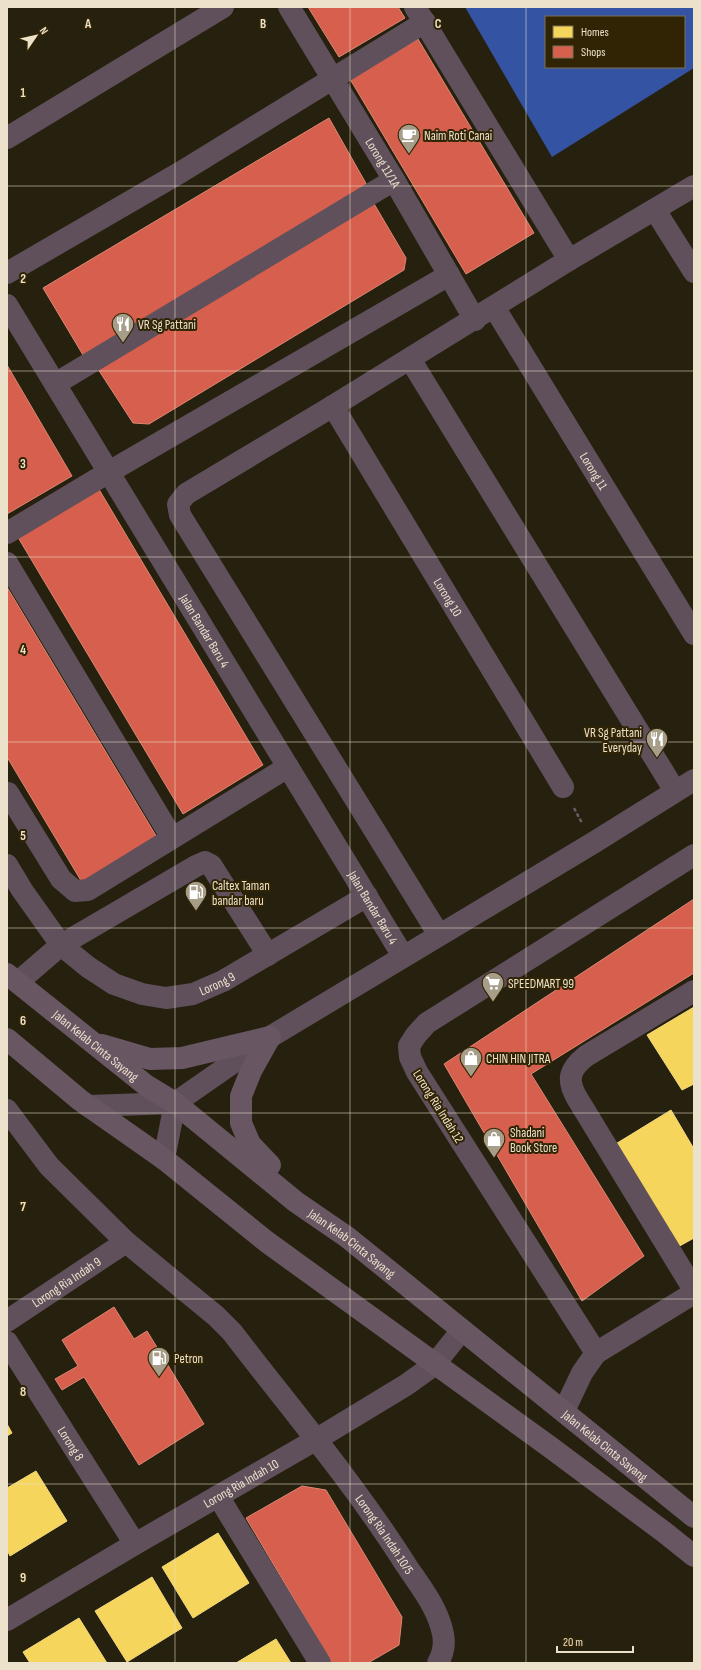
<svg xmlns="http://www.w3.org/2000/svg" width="701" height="1670" font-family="'Sofia Sans Condensed',sans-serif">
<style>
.water{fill:#3453a2;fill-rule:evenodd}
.homes{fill:#f6d55c;stroke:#f3d97e}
.shops{fill:#d6604d;stroke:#dd8773}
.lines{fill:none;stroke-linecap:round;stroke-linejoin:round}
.path{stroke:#675c60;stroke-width:2.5;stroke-dasharray:4 2;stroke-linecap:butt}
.minor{stroke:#5f505b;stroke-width:22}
.major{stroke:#695663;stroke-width:22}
.grid{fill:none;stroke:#ece2cc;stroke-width:1;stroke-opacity:0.55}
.labels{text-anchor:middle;stroke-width:4;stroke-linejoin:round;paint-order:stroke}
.poi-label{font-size:13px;fill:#ece2cc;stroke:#312404;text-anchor:start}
.street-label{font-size:13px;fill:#ece2cc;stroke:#312404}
.grid-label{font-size:13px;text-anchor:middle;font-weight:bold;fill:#ece2cc;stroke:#312404;stroke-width:4;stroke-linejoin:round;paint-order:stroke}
</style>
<rect width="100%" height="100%" fill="#26200e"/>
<!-- water -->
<path class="water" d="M465,7h229v61l-142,89zM546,17h138v50h-138z"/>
<!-- homes -->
<g class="homes">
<path d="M694,1007v77l-12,6 -35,-55z"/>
<path d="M671,1110l23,39v89l-18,10 -62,-103z"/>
<path d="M7,1424l5,9 -5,3z"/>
<path d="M36,1471l31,50 -57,35 -3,-6v-62z"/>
<path d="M218,1533l31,50 -56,35 -31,-51z"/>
<path d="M152,1577l30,51 -55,34 -32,-51z"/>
<path d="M79,1618l28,45h-77l-7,-11z"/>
<path d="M276,1639l15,24h-55z"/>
</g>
<!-- shops -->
<g class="shops">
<path d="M308,7h90l7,11 -66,39z"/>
<path d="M418,39l116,194 -68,41 -116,-195z"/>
<path d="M329,118l39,69 -285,168 -40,-67z"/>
<path d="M373,202l33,56 -2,12 -255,154 -16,-1 -37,-57z"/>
<path d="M7,365l65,111 -65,38z"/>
<path d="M97,486l166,279 -80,49 -167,-280z"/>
<path d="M7,587l151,252 -75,45 -76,-127z"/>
<path d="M694,899v74l-163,101 113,182 -62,45 -138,-237z"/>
<path d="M114,1307l20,32 13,-8 57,93 -65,41 -55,-88 -22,13 -7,-11 23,-13 -16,-26z"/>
<path d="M302,1486l24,4 76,127 -3,28 -31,18h-36l-86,-145z"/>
</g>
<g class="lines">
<!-- path -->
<path class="path" d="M574,808l8,15"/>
<!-- minor -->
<g class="minor">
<path id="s1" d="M289,7l105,173 81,140"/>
<path d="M415,7l154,253"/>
<path d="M7,138l216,-131"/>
<path d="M655,210l39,62"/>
<path d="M7,273l174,-101 244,-150"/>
<path id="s2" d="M7,305l396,651"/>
<path id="s3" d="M494,307l200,327"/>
<path d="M410,359l265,432"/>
<path d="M55,384l339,-204"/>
<path id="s4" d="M333,406l230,381"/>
<path d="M7,533l102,-61 340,-197"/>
<path d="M7,563l165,275"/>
<path d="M8,793l53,86 14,12 13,-1 200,-123"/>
<path id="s5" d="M7,865l15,25 39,55 27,22 26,17 28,10 24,4 27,-4 30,-13 144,-85"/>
<path d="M439,935l-259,-420 -2,-11 8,-10 147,-88 236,-146 125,-74"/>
<path d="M18,982l43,-37 135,-79 9,-4 6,3 57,90"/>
<path d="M694,991l-108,65c-16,13 -20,23 -9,42l117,192"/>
<path d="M88,1106l87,-3 95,-66 323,-194 101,-63"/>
<path id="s6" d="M7,1110l42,56 77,76 90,74 16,16c59,77 122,151 174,233 14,21 32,43 37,69 2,10 0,20 -5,29"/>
<path d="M164,1159l11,-56"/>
<path id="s7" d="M7,1321l119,-79"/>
<path id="s8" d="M7,1342l128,202"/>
<path d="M596,1353l-179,-281 -7,-15 -1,-11 7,-11 11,-12 267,-168"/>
<path d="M564,1411l18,-38 14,-20 98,-60"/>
<path d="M218,1496l102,167"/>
<path id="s9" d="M7,1620l128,-76 182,-105 89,-54 28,-20 28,-35"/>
</g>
<!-- major -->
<g class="major">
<path id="s10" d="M7,974l140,112 28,17 121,99 51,35 347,280"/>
<path d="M270,1037l-19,34 -10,25v27l9,21 20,21"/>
<path d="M7,1039l73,61 84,59 103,83 283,205 114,85 30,24"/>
<path d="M102,1045l48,14 32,-1 88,-21"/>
</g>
</g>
<!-- grid -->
<path class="grid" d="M175,7v1656M350,7v1656M526,7v1656M7,186h687M7,371h687M7,557h687M7,742h687M7,928h687M7,1113h687M7,1299h687M7,1484h687"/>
<!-- icons -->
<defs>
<g id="cafe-pin" transform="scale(1.15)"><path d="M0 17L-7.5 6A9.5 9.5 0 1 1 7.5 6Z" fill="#a79e8a" stroke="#312404"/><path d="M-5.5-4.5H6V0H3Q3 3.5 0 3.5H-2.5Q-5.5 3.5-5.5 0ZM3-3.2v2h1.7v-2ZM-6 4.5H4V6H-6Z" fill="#fff"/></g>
<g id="restaurant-pin" transform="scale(1.15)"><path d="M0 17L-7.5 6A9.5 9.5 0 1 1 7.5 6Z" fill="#a79e8a" stroke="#312404"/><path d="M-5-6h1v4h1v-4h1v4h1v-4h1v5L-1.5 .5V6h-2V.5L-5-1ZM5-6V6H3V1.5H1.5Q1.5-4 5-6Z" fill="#fff"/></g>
<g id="fuel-pin" transform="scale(1.15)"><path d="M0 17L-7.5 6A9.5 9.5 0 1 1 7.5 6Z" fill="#a79e8a" stroke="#312404"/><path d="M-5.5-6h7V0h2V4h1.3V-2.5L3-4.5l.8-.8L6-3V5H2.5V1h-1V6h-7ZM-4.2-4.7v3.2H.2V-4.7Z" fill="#fff"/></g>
<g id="supermarket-pin" transform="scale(1.15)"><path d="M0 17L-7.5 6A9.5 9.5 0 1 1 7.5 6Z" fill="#a79e8a" stroke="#312404"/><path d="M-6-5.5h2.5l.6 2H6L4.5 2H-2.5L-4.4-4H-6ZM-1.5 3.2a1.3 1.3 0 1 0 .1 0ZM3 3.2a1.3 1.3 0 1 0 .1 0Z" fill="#fff"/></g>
<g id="shop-pin" transform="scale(1.15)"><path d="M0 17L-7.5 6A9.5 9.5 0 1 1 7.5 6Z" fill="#a79e8a" stroke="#312404"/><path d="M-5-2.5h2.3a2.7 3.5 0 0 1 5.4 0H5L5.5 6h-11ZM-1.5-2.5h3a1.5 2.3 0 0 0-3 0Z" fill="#fff"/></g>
</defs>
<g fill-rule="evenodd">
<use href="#cafe-pin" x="409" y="135"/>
<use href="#restaurant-pin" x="123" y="324"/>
<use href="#restaurant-pin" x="657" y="739"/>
<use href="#fuel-pin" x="196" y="892"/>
<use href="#supermarket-pin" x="493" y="983"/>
<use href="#shop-pin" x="471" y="1058"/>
<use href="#shop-pin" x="494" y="1139"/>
<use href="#fuel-pin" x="159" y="1358"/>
</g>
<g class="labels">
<!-- poi labels -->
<g class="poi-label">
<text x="424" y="140">Naim Roti Canai</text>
<text x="138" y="329">VR Sg Pattani</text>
<text x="642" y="737" text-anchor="end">VR Sg Pattani<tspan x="642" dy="15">Everyday</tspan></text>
<text x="212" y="890">Caltex Taman<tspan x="212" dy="15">bandar baru</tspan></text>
<text x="508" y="988">SPEEDMART 99</text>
<text x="486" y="1063">CHIN HIN JITRA</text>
<text x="510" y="1137">Shadani<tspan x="510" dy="15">Book Store</tspan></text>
<text x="174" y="1363">Petron</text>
</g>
<!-- street labels -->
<g class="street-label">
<text dy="5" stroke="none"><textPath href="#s1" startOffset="182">Lorong 11/1A</textPath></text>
<text dy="5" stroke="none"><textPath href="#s3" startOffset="192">Lorong 11</textPath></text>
<text dy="5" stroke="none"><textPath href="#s4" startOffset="223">Lorong 10</textPath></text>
<text dy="5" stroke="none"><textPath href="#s2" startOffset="381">Jalan Bandar Baru 4</textPath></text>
<text dy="5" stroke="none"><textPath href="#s2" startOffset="705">Jalan Bandar Baru 4</textPath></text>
<text dy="5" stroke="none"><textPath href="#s5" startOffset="270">Lorong 9</textPath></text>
<text dy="5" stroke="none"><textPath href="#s10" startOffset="114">Jalan Kelab Cinta Sayang</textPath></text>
<text transform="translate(439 1106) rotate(58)" y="5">Lorong Ria Indah 12</text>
<text dy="5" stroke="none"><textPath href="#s10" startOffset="438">Jalan Kelab Cinta Sayang</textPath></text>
<text dy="5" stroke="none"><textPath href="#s7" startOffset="71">Lorong Ria Indah 9</textPath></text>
<text dy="5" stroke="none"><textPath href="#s8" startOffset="120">Lorong 8</textPath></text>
<text dy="5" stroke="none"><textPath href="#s10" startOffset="762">Jalan Kelab Cinta Sayang</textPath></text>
<text dy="5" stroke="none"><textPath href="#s9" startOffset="271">Lorong Ria Indah 10</textPath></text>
<text dy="5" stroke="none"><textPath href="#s6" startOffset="571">Lorong Ria Indah 10/5</textPath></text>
</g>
</g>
<g class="grid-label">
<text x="88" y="28">A</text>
<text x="263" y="28">B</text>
<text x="438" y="28">C</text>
<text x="23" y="97">1</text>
<text x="23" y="283">2</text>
<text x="23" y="468">3</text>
<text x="23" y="654">4</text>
<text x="23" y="840">5</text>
<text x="23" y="1025">6</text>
<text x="23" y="1211">7</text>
<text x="23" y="1396">8</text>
<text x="23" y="1582">9</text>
</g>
<!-- border -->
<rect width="701" height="1670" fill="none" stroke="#ece2cc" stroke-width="16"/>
<!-- legend -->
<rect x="545" y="16" width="140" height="52" fill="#312404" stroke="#7c7054"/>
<rect x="553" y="26" width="20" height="12" fill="#f6d55c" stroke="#7c7054"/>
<text x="581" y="36" font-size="12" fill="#ece2cc">Homes</text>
<rect x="553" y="46" width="20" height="12" fill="#d6604d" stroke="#7c7054"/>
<text x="581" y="56" font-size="12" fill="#ece2cc">Shops</text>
<!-- north arrow -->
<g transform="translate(36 36) rotate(56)" stroke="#312404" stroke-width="3" paint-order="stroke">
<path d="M0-3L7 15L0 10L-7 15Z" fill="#ece2cc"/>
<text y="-6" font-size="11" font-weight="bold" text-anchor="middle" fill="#ece2cc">N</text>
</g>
<!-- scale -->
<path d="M557 1646v6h76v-6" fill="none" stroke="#ece2cc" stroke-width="2"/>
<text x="563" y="1646" font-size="12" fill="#ece2cc" stroke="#312404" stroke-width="3" paint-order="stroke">20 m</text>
</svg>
